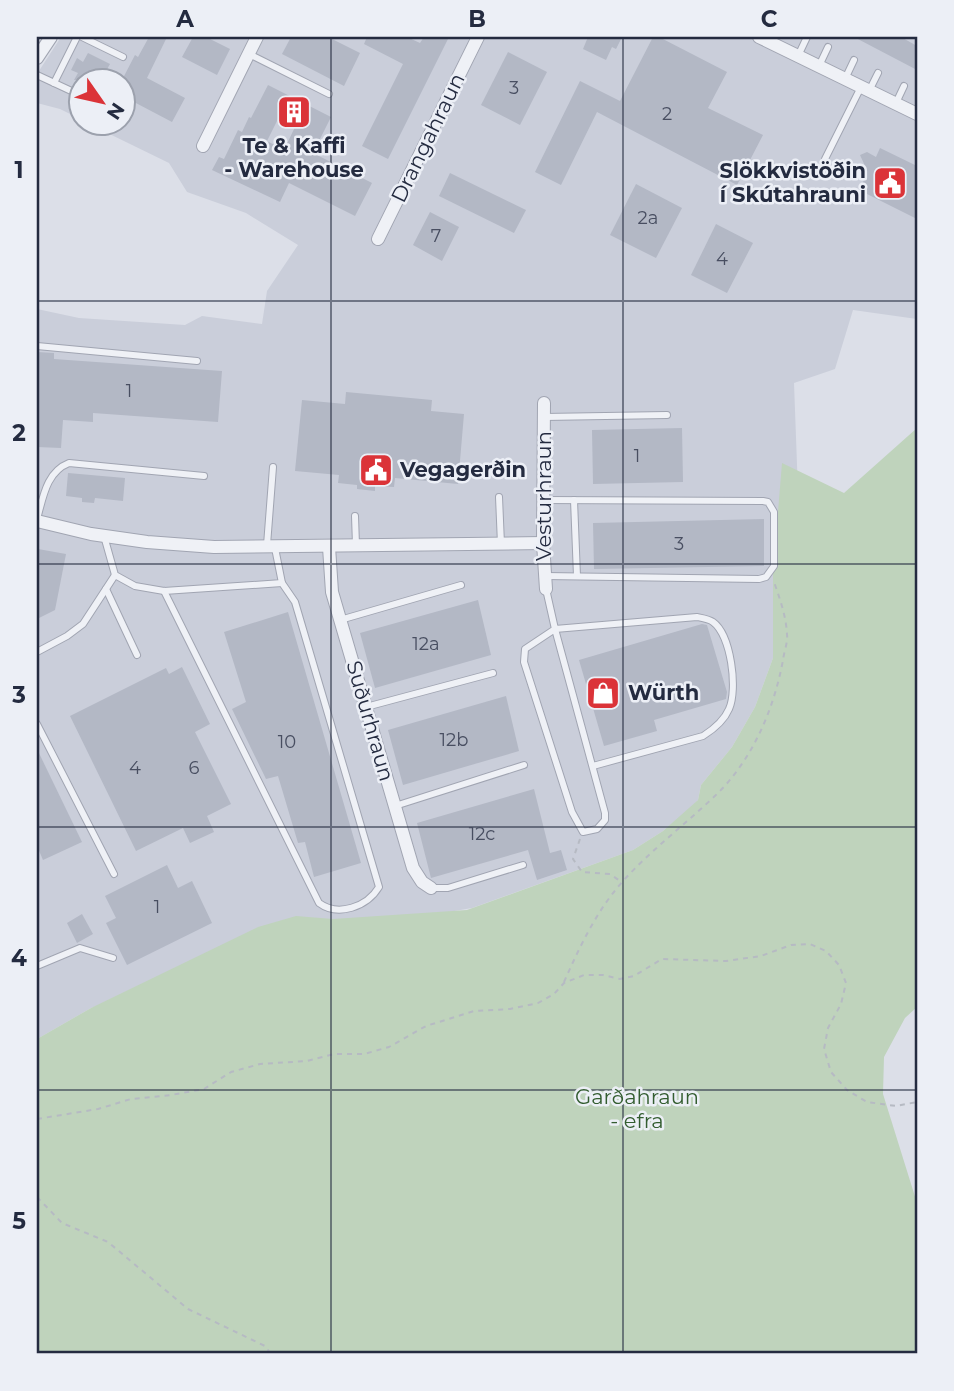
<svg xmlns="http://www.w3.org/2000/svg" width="954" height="1391" font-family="Montserrat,sans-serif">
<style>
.built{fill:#caceda}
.green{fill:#bfd3bc}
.building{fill:#b3b8c5;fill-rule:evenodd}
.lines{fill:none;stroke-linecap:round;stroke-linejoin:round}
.service-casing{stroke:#a1a5b2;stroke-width:8}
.minor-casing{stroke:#a1a5b2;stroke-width:14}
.path{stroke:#b6bac3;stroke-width:2;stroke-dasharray:5 5;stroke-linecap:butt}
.service{stroke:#eff1f6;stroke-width:6}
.minor{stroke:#eff1f6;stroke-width:12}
.grid{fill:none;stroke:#242b40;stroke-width:2;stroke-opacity:0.55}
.labels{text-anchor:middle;stroke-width:5;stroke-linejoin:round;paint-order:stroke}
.number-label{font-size:18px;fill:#484e61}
.street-label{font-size:21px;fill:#242b40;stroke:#eceff6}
.poi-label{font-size:21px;font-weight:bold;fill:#242b40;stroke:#eceff6;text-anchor:start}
.park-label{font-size:21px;fill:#335d30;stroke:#eceff6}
.neatline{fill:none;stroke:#242b40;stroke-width:2.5}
.grid-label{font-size:23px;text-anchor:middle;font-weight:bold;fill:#242b40}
</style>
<rect width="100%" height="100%" fill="#dcdfe8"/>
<!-- built -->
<path class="built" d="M61,37h856v282l-64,-9 -18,59 -41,14 6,163 -26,79 -1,33 -18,49 -23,40 -31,38 -3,15 -7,8 -28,23 -30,19 -161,58 -141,24 -240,76 -54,31v-730l42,9 106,7 17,-9 60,8 5,-33 31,-46 -52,-32 -59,-21 -18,-29 -82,-40 35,-1v-42h-42v39l-20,-10 -23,-6v-29z"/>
<!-- green -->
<path class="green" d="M917,428v579l-12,11 -21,39 -1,37 34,109v151h-880v-315l54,-31 167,-81 38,-11 37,3 134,-9 166,-60 30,-19 35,-31 3,-15 31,-38 23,-40 18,-49v-85l9,-110 62,30z"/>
<!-- building -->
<g class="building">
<path d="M149,37h18l-20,41 38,20 -13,24 -38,-20 -3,7 -9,-4v-25h-48l4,-7 -7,-3 6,-12 6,4 5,-9 22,11 -4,7 16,9 13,-25 3,2z"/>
<path d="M193,37h13l24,12 -13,26 -35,-18z"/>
<path d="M291,37h37l32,16 -16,33 -62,-32z"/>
<path d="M367,37h40l13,6 4,-6h25l-61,122 -26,-13 41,-82 -39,-20z"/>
<path d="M588,37h34l-6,12 -4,-2 -6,13 -23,-11z"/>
<path d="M653,37h6l68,35 -19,36 55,27 -26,50 -140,-73 -36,73 -26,-13 45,-91 40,20z"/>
<path d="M854,37h47l16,9v24z"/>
<path d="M508,52l39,20 -27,53 -39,-20z"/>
<path d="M268,85l63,32 -18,36 59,30 -17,33 -66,-33 -9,19 -68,-32 7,-13 5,2 14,-29 4,2 7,-15 2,1zM278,119l17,8 -11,23 -17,-9z"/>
<path d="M880,148l37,18v53l-58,-29 7,-14 -5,-3 4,-7 -5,-11 7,-3 9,5z"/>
<path d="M450,173l76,37 -12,23 -75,-37z"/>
<path d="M636,184l46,24 -26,50 -46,-23z"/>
<path d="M430,212l29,15 -17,34 -29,-16z"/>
<path d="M716,224l37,19 -26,50 -36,-18z"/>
<path d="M37,352l17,1v6l168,12 -4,51 -125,-9v9l-30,-2 -2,28 -24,-1z"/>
<path d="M346,392l86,8 -1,11 33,3 -6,70 -63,-6 -1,9 -19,-1v5l-18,-2v-4l-19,-2 1,-8 -44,-4 7,-71 43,4z"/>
<path d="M682,428l1,54 -90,2 -1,-54z"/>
<path d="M68,473l57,5 -2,23 -28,-3 -1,5 -12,-1v-4l-16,-2z"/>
<path d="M764,519v47l-170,3 -1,-46z"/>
<path d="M38,549l28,5 -11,56 -18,9z"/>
<path d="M478,600l13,55 -116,33 -15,-55z"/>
<path d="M288,612l73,251 -47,14 -9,-35 -7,1 -20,-67 -12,3 -34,-70 14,-7 -22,-70z"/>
<path d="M702,624l5,1 20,67 -1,7 -72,21 3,11 -53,15 -25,-86z"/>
<path d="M182,667l28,57 -15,8 36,72 -24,12 7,16 -24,11 -7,-15 -47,23 -66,-135 96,-48 3,6z"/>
<path d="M506,696l13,55 -116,34 -15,-55z"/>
<path d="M37,749l45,93 -39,18 -6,-14z"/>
<path d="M534,789l16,64 11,-3 6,20 -30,10 -9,-30 -97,28 -14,-55z"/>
<path d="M167,865l11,23 14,-7 20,42 -85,42 -21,-42 10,-5 -11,-22z"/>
<path d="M82,914l11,20 -16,9 -10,-20z"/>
</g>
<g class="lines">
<!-- service casing -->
<g class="service-casing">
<g id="service">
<path d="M82,37l41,20"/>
<path d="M249,54l80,40"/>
<path d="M798,56l9,-19"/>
<path d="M819,66l9,-19"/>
<path d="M37,75l43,20"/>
<path d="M845,79l9,-19"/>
<path d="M54,83l23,-46"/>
<path d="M869,91l9,-18"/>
<path d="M896,103l8,-17"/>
<path d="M122,116h2"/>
<path d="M825,159l36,-72"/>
<path d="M37,346l160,15"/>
<path d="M544,417l123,-2"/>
<path d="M499,497l2,47"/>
<path d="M543,500l220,1 5,1 6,10v54l-8,11 -7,2 -214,-3"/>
<path d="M574,500l3,76"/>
<path d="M355,516l1,29"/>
<path d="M37,519c6,-21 9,-47 32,-56l135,13"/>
<path d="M104,536l11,39 20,11 29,5 118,-8 -7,-35"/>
<path d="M267,545l6,-78"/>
<path d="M106,589l31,66"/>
<path d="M546,589l9,40 50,184v7l-8,9 -14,3 -11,-20 -48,-150 1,-13 30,-20 142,-12c5,1 12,2 16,5 18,13 25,67 16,87 -5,12 -15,20 -26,27l-110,30"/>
<path d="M164,591l155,312c19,14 48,4 60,-16l-84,-285 -13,-19"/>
<path d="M340,620l121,-35"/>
<path d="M37,652l30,-16 16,-12 32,-49"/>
<path d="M366,707l127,-34"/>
<path d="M37,724l77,150"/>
<path d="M395,806l129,-41"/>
<path d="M431,888h17l75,-23"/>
<path d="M37,966l43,-18 33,10"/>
</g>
</g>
<!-- minor casing -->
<g class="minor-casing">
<g id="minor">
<path d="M759,37l158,77"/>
<path d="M37,58l14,-21"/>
<path d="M203,146l54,-109"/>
<path d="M378,239l100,-202"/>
<path d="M544,403l-1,140 3,46"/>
<path d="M37,521l54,13 56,8 67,5 329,-4"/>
<path d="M329,547l3,45 81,276 9,14 9,6"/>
</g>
</g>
<!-- path -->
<g class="path">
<path d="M580,839l-7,20 9,13 28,2 10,7"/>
<path d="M564,982c16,-36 33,-72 59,-101 29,-32 64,-58 95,-88 35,-35 56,-84 65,-133 1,-8 5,-18 4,-26 -1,-18 -7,-35 -13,-52"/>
<path d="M37,1119l61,-10 33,-10 40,-4 33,-6 27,-17 29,-8 47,-3 27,-7h30l25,-7 37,-21 48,-15 36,-2 28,-6 16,-9 10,-11 20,-8h19l17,4 14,-3 28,-17 64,2 35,-5 30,-11 19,-1 16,7 13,14 7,18 -5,21 -13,24 -4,21 7,23 16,18 20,12 29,4 21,-4"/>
<path d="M37,1197l25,26 46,19 80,67 77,37 6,8"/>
</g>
<!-- service -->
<use href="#service" class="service"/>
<!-- minor -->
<use href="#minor" class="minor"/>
</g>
<!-- grid -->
<path class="grid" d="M331,37v1317M623,37v1317M37,301h880M37,564h880M37,827h880M37,1090h880"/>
<!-- icons -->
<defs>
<g id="building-square" transform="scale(1.75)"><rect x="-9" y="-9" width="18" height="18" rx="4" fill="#db3338" stroke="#eceff6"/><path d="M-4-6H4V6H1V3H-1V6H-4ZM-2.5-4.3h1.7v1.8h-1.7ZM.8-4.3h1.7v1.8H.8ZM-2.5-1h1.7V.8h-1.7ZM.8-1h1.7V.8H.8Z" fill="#fff"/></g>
<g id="civic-square" transform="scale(1.75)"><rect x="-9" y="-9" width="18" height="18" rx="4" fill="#db3338" stroke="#eceff6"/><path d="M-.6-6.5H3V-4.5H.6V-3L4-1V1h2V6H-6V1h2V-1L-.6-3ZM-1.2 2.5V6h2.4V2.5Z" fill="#fff"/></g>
<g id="shop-square" transform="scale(1.75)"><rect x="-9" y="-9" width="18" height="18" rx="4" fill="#db3338" stroke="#eceff6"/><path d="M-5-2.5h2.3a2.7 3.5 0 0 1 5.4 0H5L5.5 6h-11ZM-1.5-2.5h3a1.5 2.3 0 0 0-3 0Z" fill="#fff"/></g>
</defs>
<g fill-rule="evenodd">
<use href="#building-square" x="294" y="112"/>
<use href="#civic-square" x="890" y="183"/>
<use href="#civic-square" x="376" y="470"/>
<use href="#shop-square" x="603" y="693"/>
</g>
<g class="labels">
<!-- number labels -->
<g class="number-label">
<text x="514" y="94">3</text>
<text x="667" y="120">2</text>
<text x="648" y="224">2a</text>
<text x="436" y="242">7</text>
<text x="722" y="265">4</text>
<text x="129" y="397">1</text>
<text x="637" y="462">1</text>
<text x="679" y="550">3</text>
<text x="426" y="650">12a</text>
<text x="454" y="746">12b</text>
<text x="287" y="748">10</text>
<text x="135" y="774">4</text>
<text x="194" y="774">6</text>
<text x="482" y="840">12c</text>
<text x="157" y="913">1</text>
</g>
<!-- street labels -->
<g class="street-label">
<text transform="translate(428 138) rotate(-64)" y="7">Drangahraun</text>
<text transform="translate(544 496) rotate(-90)" y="7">Vesturhraun</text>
<text transform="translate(370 721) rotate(74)" y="7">Suðurhraun</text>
</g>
<!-- poi labels -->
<g class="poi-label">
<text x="294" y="153" text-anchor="middle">Te &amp; Kaffi<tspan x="294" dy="24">- Warehouse</tspan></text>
<text x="866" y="178" text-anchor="end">Slökkvistöðin<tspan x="866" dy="24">í Skútahrauni</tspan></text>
<text x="400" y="477">Vegagerðin</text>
<text x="628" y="700">Würth</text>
</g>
<!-- park labels -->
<g class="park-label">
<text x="637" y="1104">Garðahraun<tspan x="637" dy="24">- efra</tspan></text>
</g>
</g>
<!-- border -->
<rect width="954" height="1391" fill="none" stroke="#eceff6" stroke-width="77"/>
<!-- north arrow -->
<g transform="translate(102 102) rotate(124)"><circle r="33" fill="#eceff6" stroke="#9ca1ad" stroke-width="2"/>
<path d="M0-5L12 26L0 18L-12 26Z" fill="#db3338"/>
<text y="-10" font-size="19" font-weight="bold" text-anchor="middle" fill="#242b40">N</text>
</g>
<rect x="38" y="38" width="878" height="1314" class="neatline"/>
<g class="grid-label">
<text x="185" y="27">A</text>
<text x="477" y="27">B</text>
<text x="769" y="27">C</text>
<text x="19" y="178">1</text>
<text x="19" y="441">2</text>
<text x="19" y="703">3</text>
<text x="19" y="966">4</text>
<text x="19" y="1229">5</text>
</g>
</svg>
